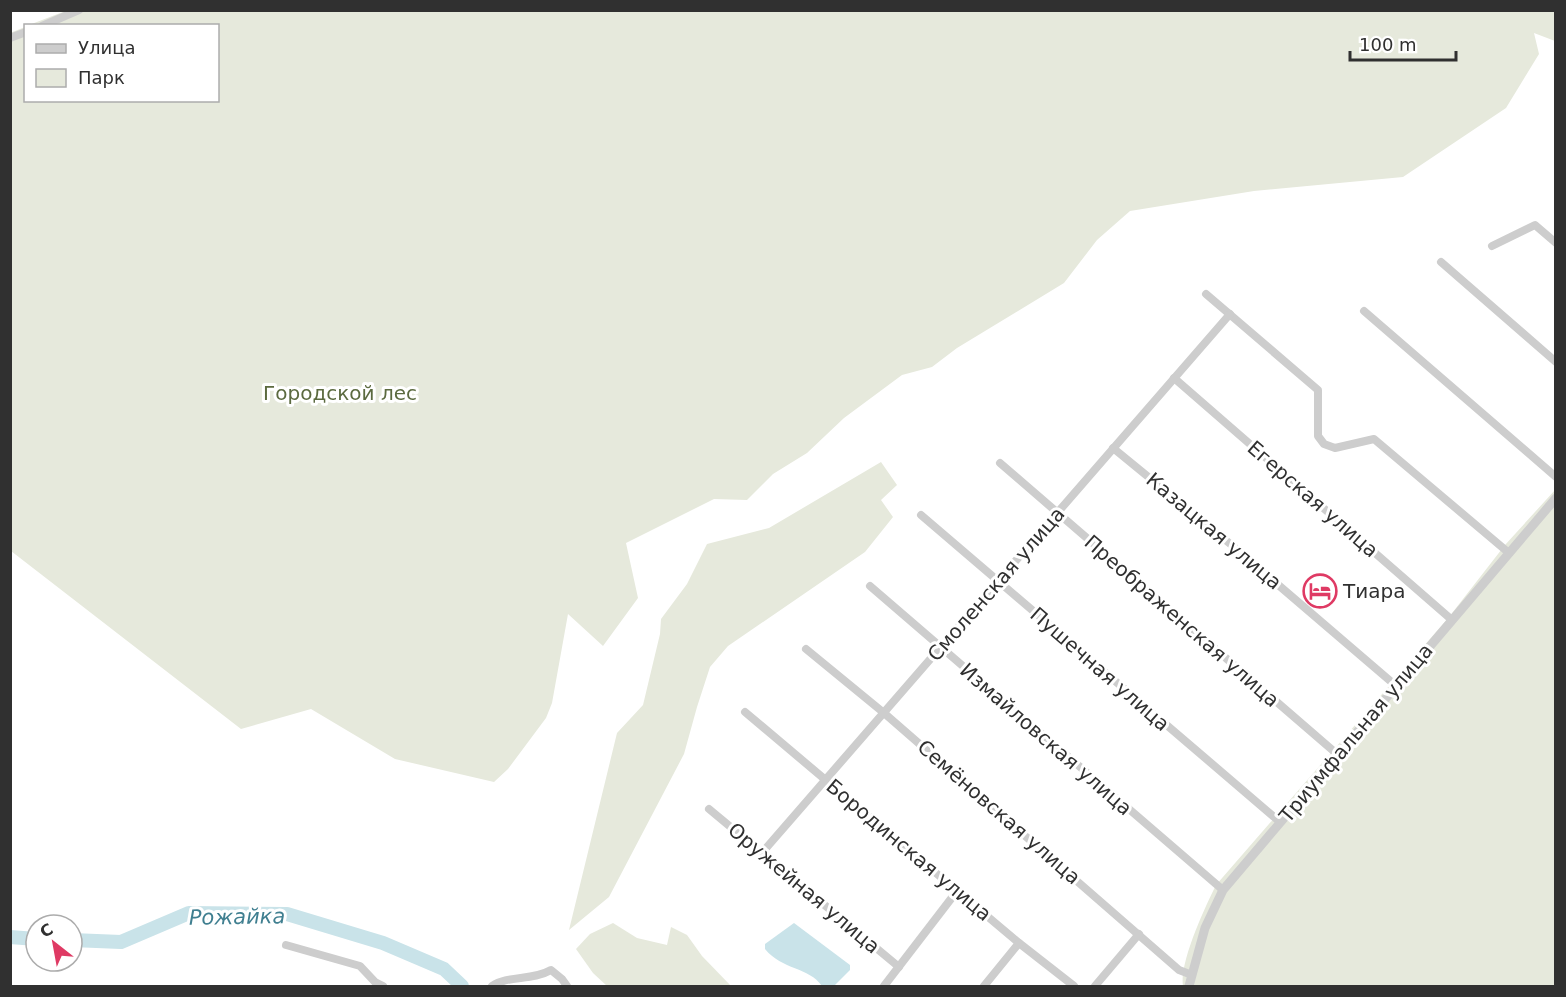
<svg xmlns="http://www.w3.org/2000/svg" width="1566" height="997" font-family="'DejaVu Sans',sans-serif">
<style>
.green{fill:#e6e9dc}
.water{fill:#c9e3e9}
.lines{fill:none;stroke-linecap:round;stroke-linejoin:round}
.river{stroke:#c9e3e9;stroke-width:14}
.minor{stroke:#cdcdcd;stroke-width:8}
.tertiary{stroke:#cdcdcd;stroke-width:9}
.labels{text-anchor:middle;stroke-width:6;stroke-linejoin:round;paint-order:stroke}
.park-label{font-size:20px;fill:#5b6a3f;stroke:#fff}
.street-label{font-size:20px;fill:#303030;stroke:#fff}
.poi-label{font-size:20px;fill:#303030;stroke:#fff;text-anchor:start}
.water-label{font-size:21px;font-style:italic;fill:#407f90;stroke:#fff}
</style>
<rect width="100%" height="100%" fill="#fff"/>
<!-- green -->
<g class="green">
<path d="M68,10l1488,1 -1,30 -21,-8 5,21 -33,54 -103,69 -149,14 -124,20 -33,29 -33,43 -107,65 -25,19 -30,8 -58,43 -37,35 -34,21 -26,26 -33,-1 -88,44 12,55 -35,48 -35,-32 -16,89 -6,15 -38,51 -14,13 -99,-23 -84,-50 -70,20 -230,-178 -1,-518 15,-6 1,73h192v-74l-189,-1z"/>
<path d="M881,462l16,23 -16,15 12,17 -28,35 -137,94 -18,21 -13,40 -13,47 -75,143 -40,33 48,-197 26,-28 17,-71 1,-15 26,-35 20,-40 62,-16z"/>
<path d="M1555,490v496h-372c-4,-23 22,-79 33,-101l233,-268 56,-72z"/>
<path d="M613,923l24,15 30,7 4,-18 16,8 15,21 29,30h-124l-14,-13 -17,-24 14,-15z"/>
</g>
<!-- water -->
<path class="water" d="M794,923l56,42v5l-16,16h-12c-13,-19 -40,-16 -57,-37v-5z"/>
<g class="lines">
<!-- river -->
<g class="river">
<path d="M10,937l26,2"/>
<path d="M72,940l49,2 68,-29 98,1 96,29 61,26 18,17"/>
</g>
<!-- minor -->
<g class="minor">
<path d="M42,26l37,-16"/>
<path d="M10,38l16,-6"/>
<path d="M1492,246l43,-21 21,18"/>
<path d="M1441,262l115,100"/>
<path d="M1206,294l112,96v46l6,8 11,4 39,-9 135,114"/>
<path d="M1364,311l192,166"/>
<path d="M1174,378l278,242"/>
<path d="M1113,448l121,99 161,138"/>
<path d="M1000,463l337,291"/>
<path d="M921,515l359,307"/>
<path d="M870,586l353,304"/>
<path d="M806,649l78,64 295,257 13,5"/>
<path d="M745,712l274,231 55,43"/>
<path d="M709,809l190,158"/>
<path d="M761,854l469,-540"/>
<path d="M286,945l74,21 15,16 8,4"/>
<path d="M492,986c16,-11 40,-5 59,-16l11,9 5,7"/>
<path d="M884,986l73,-95"/>
<path d="M984,986l35,-43"/>
<path d="M1095,986l44,-52"/>
</g>
<!-- tertiary -->
<path class="tertiary" d="M1189,986l16,-58 18,-38 333,-392"/>
</g>
<!-- icons -->
<defs>
<g id="hotel-ring" transform="scale(1.725)"><circle r="9.5" fill="#fff" stroke="#df3a64" stroke-width="1.5"/><path d="M-6-4.5h1.5V1H6V5H4.5V3h-9V5H-6ZM-4 0a1.8 1.8 0 1 1 3.6 0ZM.5 0V-2.5h3Q6-2.5 6 0Z" fill="#df3a64"/></g>
</defs>
<g fill-rule="evenodd">
<use href="#hotel-ring" x="1320" y="591"/>
</g>
<g class="labels">
<!-- park labels -->
<g class="park-label">
<text x="340" y="400">Городской лес</text>
</g>
<!-- street labels -->
<g class="street-label">
<text transform="translate(1313 499) rotate(41)" y="7">Егерская улица</text>
<text transform="translate(1214 531) rotate(40)" y="7">Казацкая улица</text>
<text transform="translate(996 584) rotate(-49)" y="7">Смоленская улица</text>
<text transform="translate(1182 621) rotate(41)" y="7">Преображенская улица</text>
<text transform="translate(1100 669) rotate(41)" y="7">Пушечная улица</text>
<text transform="translate(1356 733) rotate(-50)" y="7">Триумфальная улица</text>
<text transform="translate(1046 739) rotate(41)" y="7">Измайловская улица</text>
<text transform="translate(999 812) rotate(41)" y="7">Семёновская улица</text>
<text transform="translate(909 850) rotate(40)" y="7">Бородинская улица</text>
<text transform="translate(804 888) rotate(40)" y="7">Оружейная улица</text>
</g>
<!-- poi labels -->
<g class="poi-label">
<text x="1343" y="598">Тиара</text>
</g>
<!-- water labels -->
<g class="water-label">
<text transform="translate(237 917) rotate(-1)" y="7">Рожайка</text>
</g>
</g>
<!-- border -->
<rect width="1566" height="997" fill="none" stroke="#303030" stroke-width="24"/>
<!-- legend -->
<rect x="24" y="24" width="195" height="78" fill="#ffffff" stroke="#acacac" stroke-width="1.5"/>
<rect x="36" y="44" width="30" height="9" fill="#cdcdcd" stroke="#acacac" stroke-width="1.5"/>
<text x="78" y="54" font-size="18" fill="#303030">Улица</text>
<rect x="36" y="69" width="30" height="18" fill="#e6e9dc" stroke="#acacac" stroke-width="1.5"/>
<text x="78" y="84" font-size="18" fill="#303030">Парк</text>
<!-- north arrow -->
<g transform="translate(54 943) rotate(329)"><circle r="28" fill="#ffffff" stroke="#acacac" stroke-width="1.5"/>
<path d="M0-4.5L10 22L0 15L-10 22Z" fill="#df3a64"/>
<text y="-9" font-size="16" font-weight="bold" text-anchor="middle" fill="#303030">С</text>
</g>
<!-- scale -->
<path d="M1350 51v9h106v-9" fill="none" stroke="#303030" stroke-width="3"/>
<text x="1359" y="51" font-size="18" fill="#303030" stroke="#ffffff" stroke-width="4.5" paint-order="stroke">100 m</text>
</svg>
